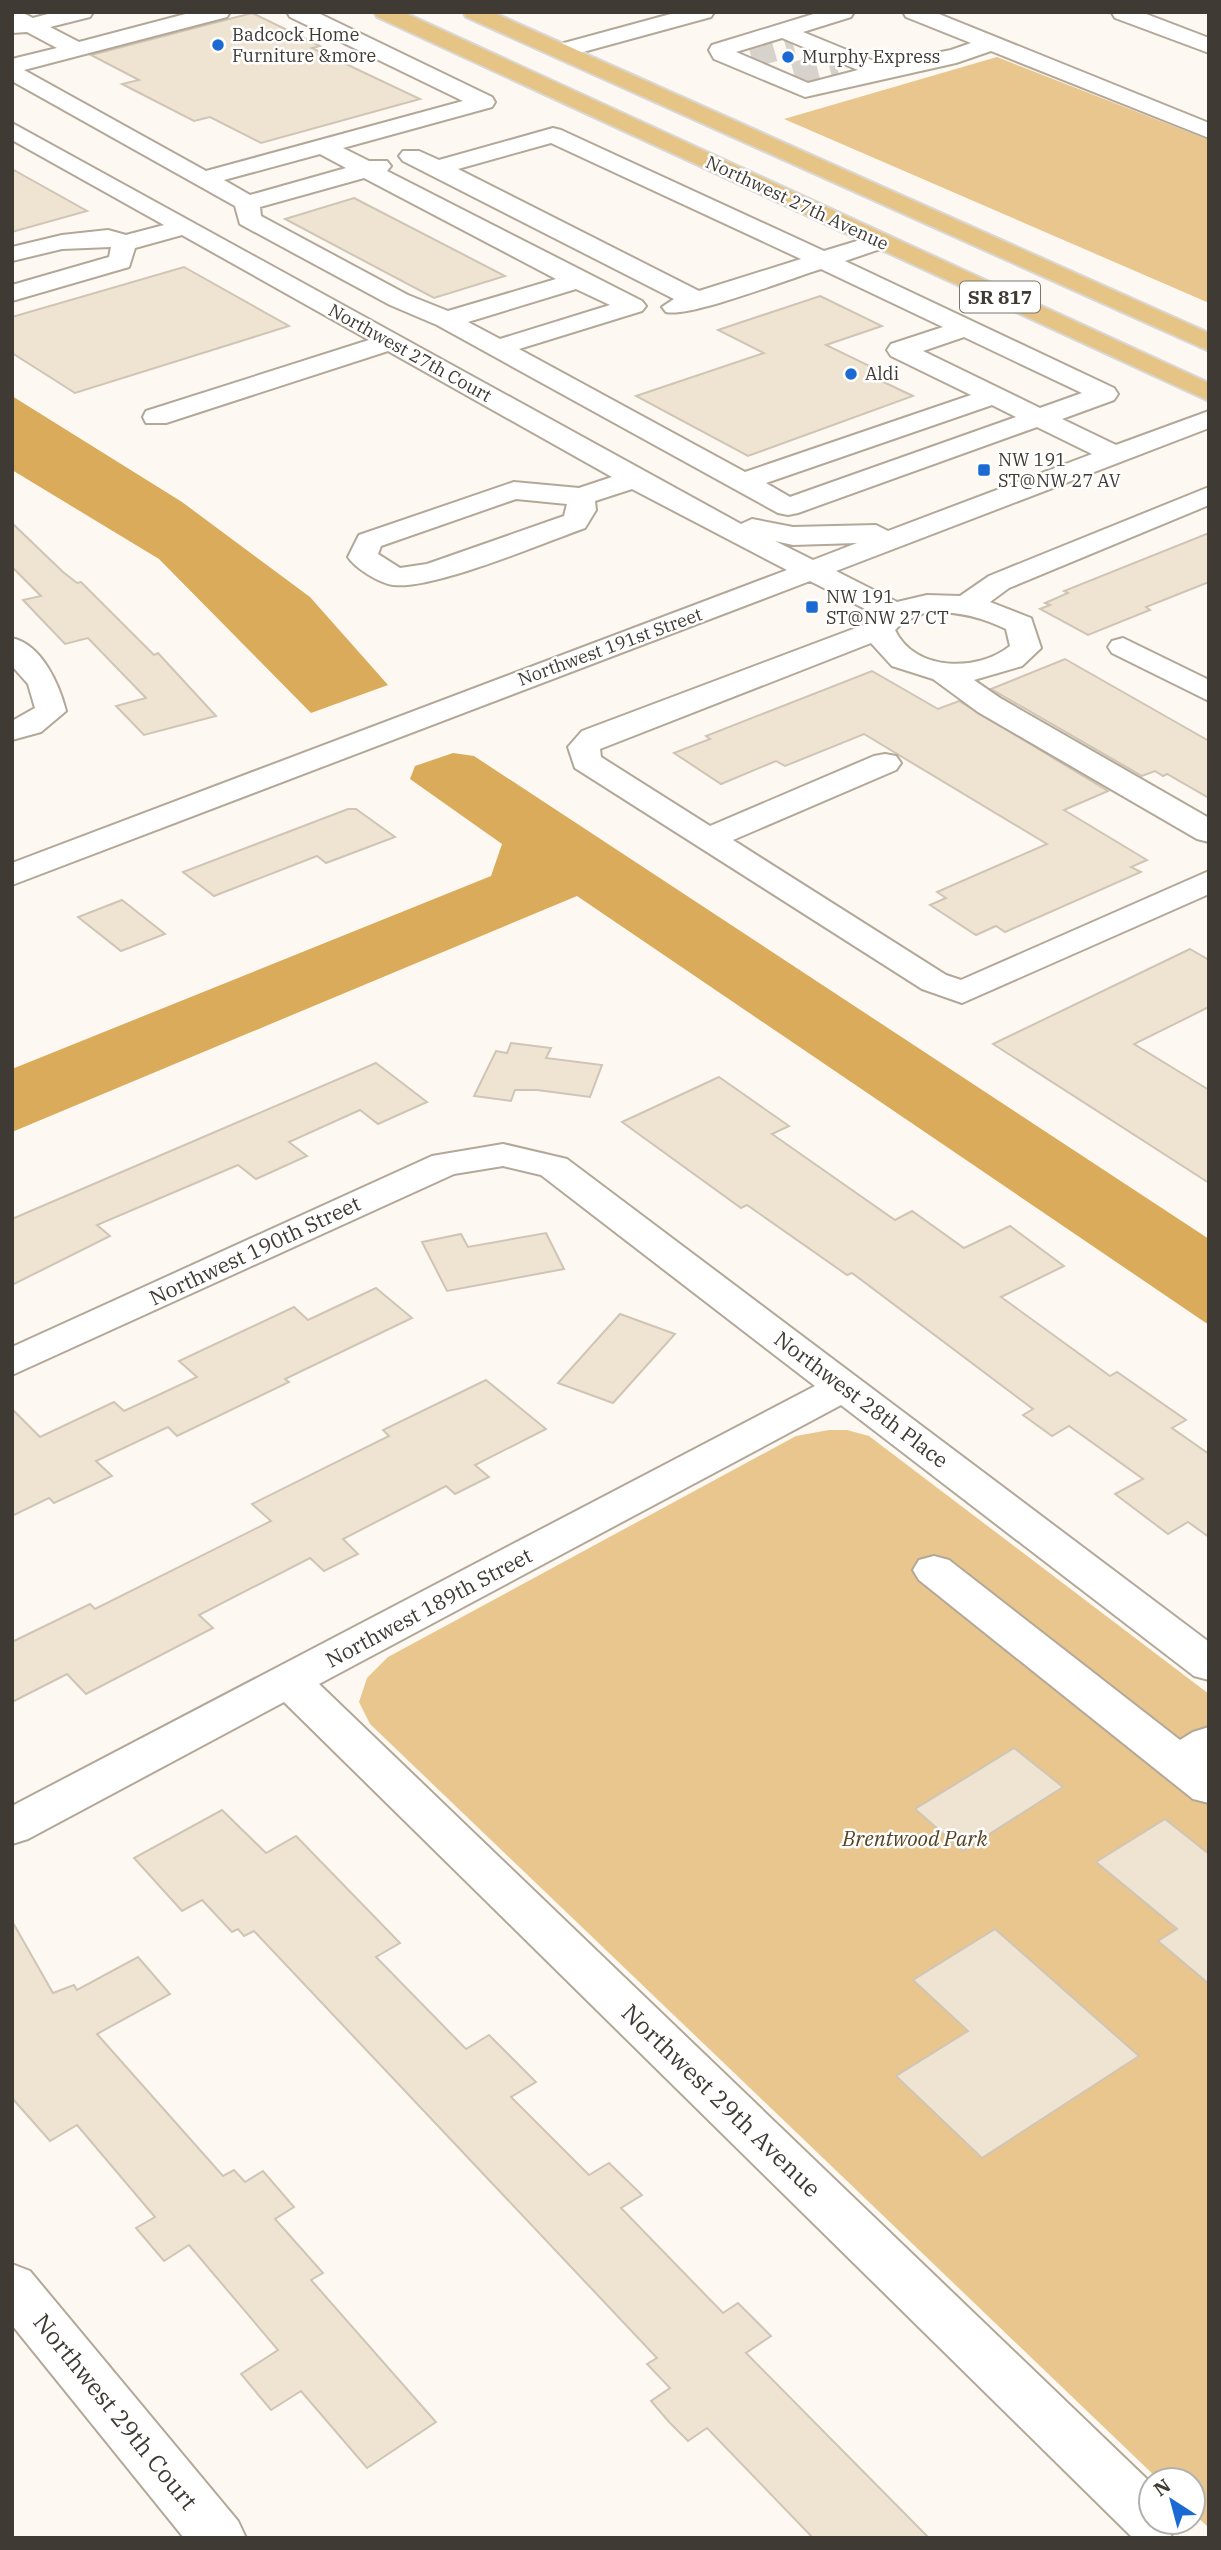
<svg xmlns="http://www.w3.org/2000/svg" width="1221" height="2550" font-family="'IBM Plex Serif',serif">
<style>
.green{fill:#e9c68e}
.water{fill:#dbab5c}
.building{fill:#efe3d2;stroke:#d0c5b4;stroke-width:2}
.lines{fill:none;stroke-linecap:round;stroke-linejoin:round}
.minor-tunnel{stroke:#d7d3cc;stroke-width:24;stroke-dasharray:24 12;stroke-linecap:butt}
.minor-casing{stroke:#b3a898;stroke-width:4}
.major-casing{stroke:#d9d8d6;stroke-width:4}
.minor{fill:#fff;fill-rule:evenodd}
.major{fill:#e6c486;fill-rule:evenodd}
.poi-dot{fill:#1b69d3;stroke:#fff;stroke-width:2.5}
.labels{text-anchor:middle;stroke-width:5;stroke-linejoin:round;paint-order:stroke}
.far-poi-label{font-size:18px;fill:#3f3b34;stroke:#fff;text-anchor:start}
.far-street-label{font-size:18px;fill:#3f3b34;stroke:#fff}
.shield{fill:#fff;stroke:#797671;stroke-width:2}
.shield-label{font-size:19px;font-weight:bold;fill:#3f3b34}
.street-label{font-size:21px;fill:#3f3b34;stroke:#fff}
.park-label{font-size:21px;font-style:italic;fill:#574220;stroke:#fff}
.near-street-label{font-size:24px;fill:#3f3b34;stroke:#fff}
</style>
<rect width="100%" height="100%" fill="#fdf9f2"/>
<!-- green -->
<g class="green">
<path d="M997,57l212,83v163l-425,-184z"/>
<path d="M829,1430h18l22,6 340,258v834l-16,-15v-33h-34l-789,-756 -11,-22 8,-24 21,-21 408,-221z"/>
</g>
<!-- water -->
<g class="water">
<path d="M12,396l170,106 128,95 78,88 -77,28 -152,-154 -147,-89z"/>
<path d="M453,753l21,3 735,483v86l-632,-429 -565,236v-63l479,-193 11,-32 -92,-65 5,-13z"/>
</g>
<!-- building -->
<g class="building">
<path d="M252,13l68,33 -8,2 108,51 -159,44 -51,-26 -16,4 -72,-37 17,-4 -48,-25z"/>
<path d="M12,169l75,42 -75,21z"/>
<path d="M354,198l151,78 -71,22 -149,-79z"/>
<path d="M184,267l105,59 -214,67 -63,-40v-36z"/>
<path d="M820,296l62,30 -56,19 60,29 -11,4 38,18 -165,60 -112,-60 128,-43 -46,-23z"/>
<path d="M12,523l51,49 14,11 4,-1 73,73 4,-2 58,63 -72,19 -28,-29 30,-8 -58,-60 -23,6 -42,-44 18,-4 -29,-29z"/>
<path d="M1209,533v49l-63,25 4,3 -62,25 -48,-26 10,-4 -5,-2 23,-10 -4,-2z"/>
<path d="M1065,659l144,82v57l-42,-24 -4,2 -8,-5 -13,5 -151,-87z"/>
<path d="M872,671l66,38 21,-8 149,90 -44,19 83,50 -16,7 10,5 -136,60 -9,-6 -20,9 -46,-30 16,-7 -9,-6 110,-48 -183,-110 -79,32 -9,-5 -55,23 -47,-31 36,-14 -4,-3z"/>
<path d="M348,809h8l39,28 -69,26 -9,-7 -103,40 -31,-24z"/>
<path d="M122,900l43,34 -44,17 -43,-34z"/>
<path d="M1190,949l19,11v47l-75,37 75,46v93l-216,-139z"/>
<path d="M511,1043l40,5 -5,10 56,7 -12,32 -53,-7h-22l-4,11 -37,-5 22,-45 11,2z"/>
<path d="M376,1063l51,39 -49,22 -18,-14 -71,32 18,14 -51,23 -18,-14 -141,60 13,11 -98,49v-66z"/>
<path d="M719,1077l70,49 -17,8 123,86 17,-9 52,37 46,-22 54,40 -63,31 109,79 7,-4 69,48 -14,8 37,26v83l-21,-15 -20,12 -53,-40 28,-15 -74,-53 -17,10 -29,-21 10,-6 -181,-136 -5,2 -100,-70 -6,3 -119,-86z"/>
<path d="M546,1233l18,36 -117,22 -25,-49 39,-8 7,13z"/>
<path d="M376,1288l36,30 -127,61 4,3 -112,54 -9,-9 -72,34 16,15 -58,27 -5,-5 -37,18v-107l28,28 74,-35 10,9 73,-34 -18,-16 115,-54 14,13z"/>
<path d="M620,1314l55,20 -62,69 -55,-20z"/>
<path d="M486,1380l60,49 -71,36 14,12 -34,17 -9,-8 -103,53 15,15 -34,17 -14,-13 -111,57 14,13 -127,66 -19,-20 -55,28v-60l78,-38 5,5 176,-88 -19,-17 137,-68 -6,-6z"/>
<path d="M1014,1748l49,39 -100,64 -48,-42z"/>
<path d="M222,1810l44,43 30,-17 104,107 -24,14 90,92 23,-14 47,47 -25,15 78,78 20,-12 33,32 -21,13 102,105 15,-10 33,33 -25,17 183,185h-116l-106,-110 -19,13 -19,-19 -18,-21 19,-13 -23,-24 10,-6 -403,-427 -10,5 -6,-7 -6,3 -30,-32 -20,11 -48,-53z"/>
<path d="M1165,1819l44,35v130l-51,-43 19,-12 -81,-67z"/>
<path d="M12,1921l41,72 21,-8 3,5 61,-33 32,37 -73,40 126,142 11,-6 11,12 18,-11 31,36 -19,12 48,54 -12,7 125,142 -69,46 -66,-77 -30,19 -30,-36 37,-24 -89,-105 -25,16 -28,-33 19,-11 -78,-92 -27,16 -38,-43z"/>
<path d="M995,1929l144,127 -157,102 -86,-82 72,-45 -55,-51z"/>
</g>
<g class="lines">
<!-- minor-tunnel -->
<g class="minor-tunnel">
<path d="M751,56l42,-12"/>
<path d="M794,74l42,-11"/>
</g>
<!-- minor casing -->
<g class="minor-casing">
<g id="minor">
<path d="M12,12h9l12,6 22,-6h38l-3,5 -40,10 29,15 114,-30h37l-3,5 -203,53 182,101 257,-70 -173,-84 -3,-5h29l176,85 3,5 -3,5 -149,41 26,13h18l4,5 -4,5 255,130 4,5 -4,5 -123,38 226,123 226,-77 -80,-39 -4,-6 4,-6 52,-17 -122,-58c-30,9 -131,49 -155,43l-4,-5 12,-8 -271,-138 -4,-5 4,-5h16l20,9 114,-32 8,2 263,121 56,-17 9,2 3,5 -3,5 -44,15 269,127 4,6 -4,6 -52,19 54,26 93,-34v17l-373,143 61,31 30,-7 33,1 29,-20 220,-89v18l-200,83 -19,14 41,16 10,30 -19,18 -48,14 26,18 209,120v24l-12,-3 -219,-127 -45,-33 -41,-13 -21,-23 -271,106 1,8 109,69 164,-70 11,-2 11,2 5,7 -5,7 -163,70 213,135 15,5 248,-109v23l-247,109 -40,-14 -347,-221 -7,-21 14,-16 287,-108 8,-8 -67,-34 -798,304v-22l775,-293 -155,-81 -37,12 1,9 -11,18c-42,15 -152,62 -192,57 -14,-2 -38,-17 -45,-28l11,-22 155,-53 65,6 33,-11 -224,-126 -222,72h-20l-3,-6 3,-6 223,-71 -187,-105 -47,13 -6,19 -117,34v-16l97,-28 2,-10 -49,2 -50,12v-14l50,-12 46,-5 18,5 38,-10 -152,-85v-17l729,401 11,-5 41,8 83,-2 12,6 204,-77 -55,-27 -239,86 -10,2 -10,-2 -341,-188 -47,-20 -150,-81 -5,-18 -223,-125v-22l45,-11 -30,-16 -15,1zM551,143l250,116 -102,32 -241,-122zM320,154l26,14 -96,27 -26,-15zM364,178l192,101 -108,32 -40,-16 -147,-79 -1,-9zM576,289l34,16 -110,34 -32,-17zM964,337l118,56 -42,15 -117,-57zM992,405l24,12 -226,80 -24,-14zM516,499l51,5 -3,12 -137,48 -27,4 -22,-14 3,-8zM775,541l18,4 64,-2 -44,17zM927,612c29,-1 53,4 79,17l4,17c-32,26 -95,26 -115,-16l8,-8z"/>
<path d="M678,12h36l-3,5 -150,41 -11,-7 3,-5z"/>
<path d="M820,12h34l-3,5 -48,15 78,32 70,-14 20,-7 -65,-26 -3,-5h31l275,111v15l-218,-87 -35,12 -151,34 -91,-38 -5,-9 3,-5zM782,38l76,32 -50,13 -72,-31z"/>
<path d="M1141,12l68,26v15l-94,-35 -3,-5z"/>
<path d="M12,638c30,7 47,46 54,73l-25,21 -29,8v-19l23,-13 -7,-24 -16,-18z"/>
<path d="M1123,638l86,42v21l-97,-48 -4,-6 4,-6z"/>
<path d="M503,1144l64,15 642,483v38l-15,-4 -353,-271 -522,279 832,799v39h26l-6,14h-40l-847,-834 -256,137 -16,5v-38l803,-420 -274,-211 -38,-9 -49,8 -442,201v-28l420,-191z"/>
<path d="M934,1556l15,4 231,180 13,-8 16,-5v76l-16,-4 -274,-219 -6,-10 6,-10z"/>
<path d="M12,2264l18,7 208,250 8,17h-62l-172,-213z"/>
</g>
</g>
<!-- major casing -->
<g class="major-casing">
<g id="major">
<path d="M374,12h29l806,371v18l-832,-384z"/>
<path d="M463,12h29l717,321v18l-743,-334z"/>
</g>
</g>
<!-- minor -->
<use href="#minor" class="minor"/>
<!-- major -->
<use href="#major" class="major"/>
</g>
<!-- markers -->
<g class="poi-dot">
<circle cx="218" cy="45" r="7"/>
<circle cx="788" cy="57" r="7"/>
<circle cx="851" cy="374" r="7"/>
<rect x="977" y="463" width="14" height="14" rx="3.5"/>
<rect x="805" y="600" width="14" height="14" rx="3.5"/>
</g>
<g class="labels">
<!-- far-poi labels -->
<g class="far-poi-label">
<text x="232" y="41">Badcock Home<tspan x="232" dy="21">Furniture &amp;more</tspan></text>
<text x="802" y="63">Murphy Express</text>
<text x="865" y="380">Aldi</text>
<text x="998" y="466">NW 191<tspan x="998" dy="21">ST@NW 27 AV</tspan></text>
<text x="826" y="603">NW 191<tspan x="826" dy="21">ST@NW 27 CT</tspan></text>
</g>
<!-- far-street labels -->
<g class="far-street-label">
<text transform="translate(797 203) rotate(25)" y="6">Northwest 27th Avenue</text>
<text transform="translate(410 353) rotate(29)" y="6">Northwest 27th Court</text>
<text transform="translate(610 647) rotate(-20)" y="6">Northwest 191st Street</text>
</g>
<!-- shield labels -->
<rect class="shield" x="960" y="281.5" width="80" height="31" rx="5"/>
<g class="shield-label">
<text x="1000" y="304">SR 817</text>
</g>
<!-- street labels -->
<g class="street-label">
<text transform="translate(255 1251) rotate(-25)" y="7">Northwest 190th Street</text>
<text transform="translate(861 1400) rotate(37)" y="7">Northwest 28th Place</text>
<text transform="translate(429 1608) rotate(-28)" y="7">Northwest 189th Street</text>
</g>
<!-- park labels -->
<g class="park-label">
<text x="915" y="1846">Brentwood Park</text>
</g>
<!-- near-street labels -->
<g class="near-street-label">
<text transform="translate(721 2101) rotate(44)" y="8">Northwest 29th Avenue</text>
<text transform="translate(115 2412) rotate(51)" y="8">Northwest 29th Court</text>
</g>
</g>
<!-- border -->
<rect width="1221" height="2550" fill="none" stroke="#3f3b34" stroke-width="28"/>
<!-- north arrow -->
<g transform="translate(1172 2501) rotate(324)"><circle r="33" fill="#ffffff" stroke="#b2b1ae" stroke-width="2"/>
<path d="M0-5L12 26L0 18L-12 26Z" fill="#1b69d3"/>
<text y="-10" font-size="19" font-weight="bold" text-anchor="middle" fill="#3f3b34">N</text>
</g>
</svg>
